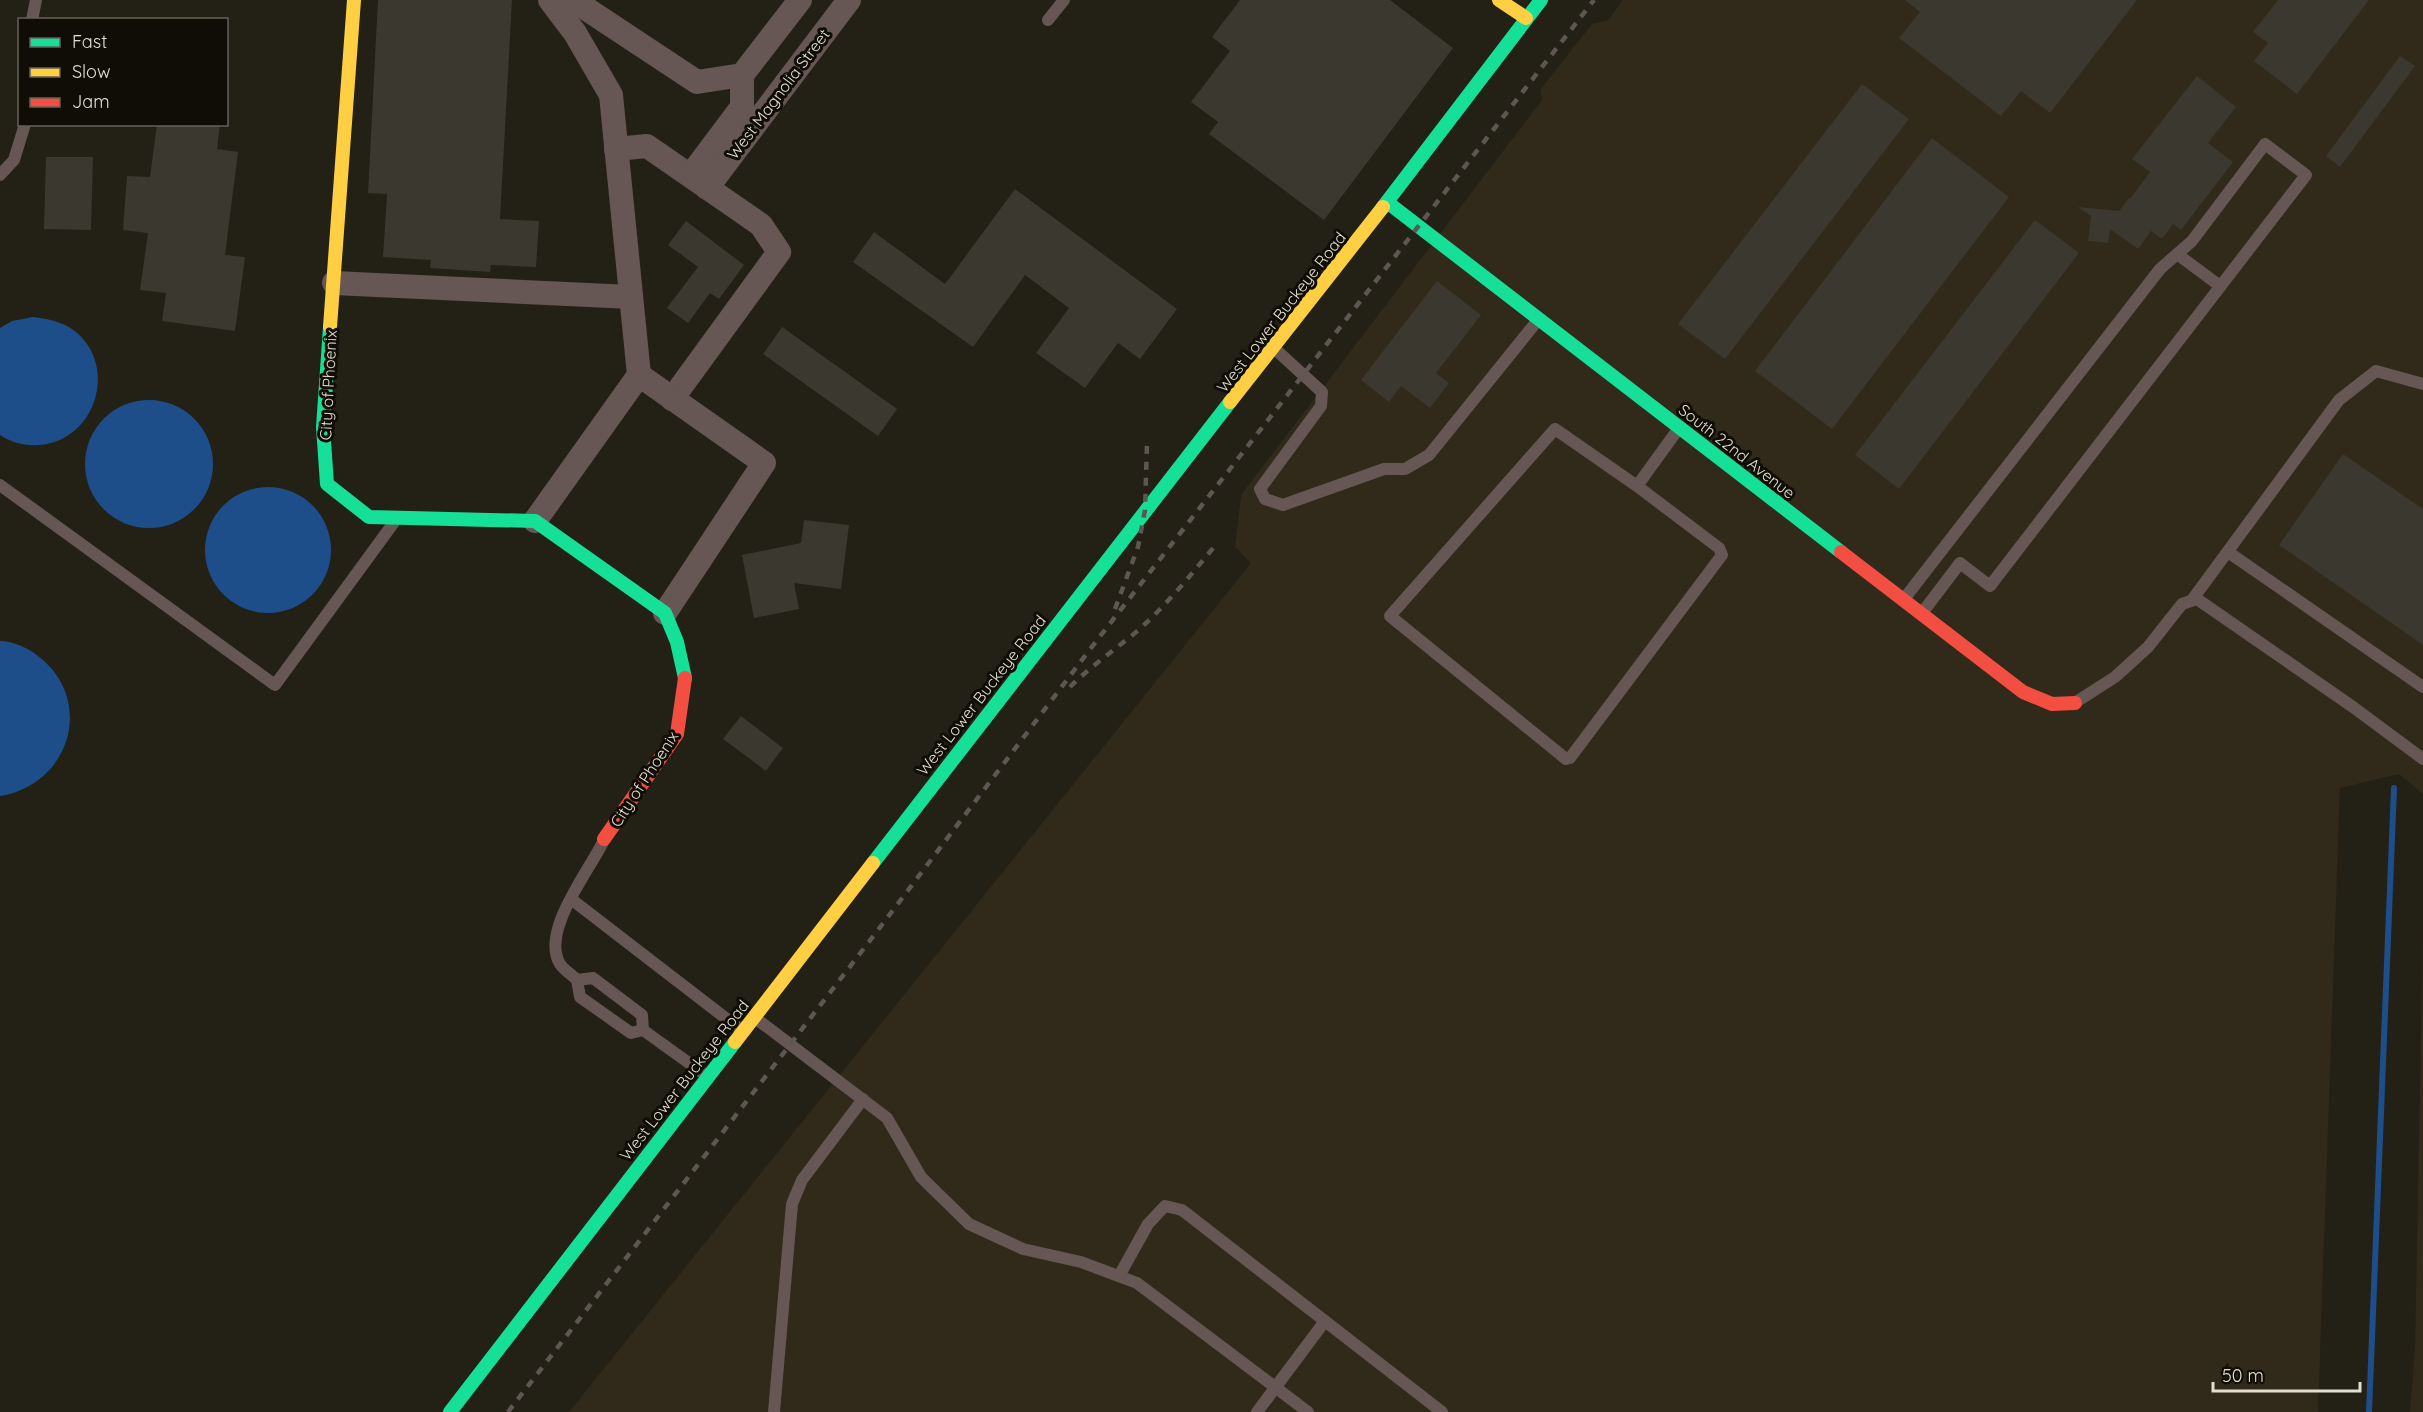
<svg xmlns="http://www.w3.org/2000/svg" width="2423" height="1412" font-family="Quicksand,sans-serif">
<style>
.industrial{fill:#312919}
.water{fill:#1d4e89}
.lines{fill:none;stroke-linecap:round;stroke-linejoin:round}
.stream{stroke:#1d4e89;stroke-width:6}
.building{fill:#3b382f}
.lane{stroke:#665654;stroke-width:12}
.street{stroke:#665654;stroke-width:24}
.fast{stroke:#16e098;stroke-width:14}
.slow{stroke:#ffcf43;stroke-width:14}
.jam{stroke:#f24e42;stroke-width:14}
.rail{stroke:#5e5652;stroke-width:4.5;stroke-dasharray:8 8;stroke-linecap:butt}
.labels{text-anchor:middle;stroke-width:6;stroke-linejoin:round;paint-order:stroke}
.street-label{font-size:16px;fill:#e2dfd2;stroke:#100d06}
</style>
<rect width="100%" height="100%" fill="#232016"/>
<!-- industrial -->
<g class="industrial">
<path d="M1623,0h800v794l-24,-20 -59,14 -22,624h-1749l682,-849 -16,-16 6,-52 301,-395 -2,-10 52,-66 16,-4z"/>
<path d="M2423,933v479h-13l5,-66z"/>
</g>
<!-- water -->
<g class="water">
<path d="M33,317c14,2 27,4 39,12 48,34 25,112 -33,116 -14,1 -27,-2 -39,-10v-107l12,-7z"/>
<circle cx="149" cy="464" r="64"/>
<circle cx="268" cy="550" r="63"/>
<path d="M0,641c13,0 28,7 38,15 58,44 32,129 -38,140z"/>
</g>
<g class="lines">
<!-- stream -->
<path class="stream" d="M2369,1412l25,-624"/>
</g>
<!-- building -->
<g class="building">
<path d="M378,0h134l-12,219 39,2 -3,46 -45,-2 -1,7 -60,-4 1,-8 -48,-3 4,-63 -19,-1z"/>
<path d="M1240,0h150l63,48 -129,172 -115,-86 9,-12 -27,-20 39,-51 -18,-14z"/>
<path d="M1905,0h232l-87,113 -29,-22 -20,25 -102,-78 21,-26z"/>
<path d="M2278,0h91l-72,94 -43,-33 14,-18 -15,-11z"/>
<path d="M2400,56l15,10 -75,101 -14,-11z"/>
<path d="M2197,76l39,31 -28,36 25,19 -52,68 -8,-6 -11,15 -11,-8 -13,18 -28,-20 -2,14 -20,-2 3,-25 -13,-9 41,4 10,-13 1,1 20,-27 -18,-13z"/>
<path d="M1862,84l47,35 -184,240 -47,-35z"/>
<path d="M157,124h63l-3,25 21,3 -13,103 20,2 -10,74 -73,-10 4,-28 -26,-3 8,-57 -25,-3 4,-54 23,1z"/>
<path d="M1932,138l77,59 -177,232 -77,-58z"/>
<path d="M46,157h47l-2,73 -47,-1z"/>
<path d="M1015,189l162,120 -37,50 -22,-16 -33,45 -49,-35 33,-45 -44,-33 -52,72 -120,-85 21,-30 71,52z"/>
<path d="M2035,220l44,33 -180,236 -44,-34z"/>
<path d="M686,221l58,44 -25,34 -9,-6 -22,30 -21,-15 31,-41 -30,-22z"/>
<path d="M1437,281l44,34 -45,58 13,10 -19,25 -29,-22 -12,16 -28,-22z"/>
<path d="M782,327l115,82 -19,27 -115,-82z"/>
<path d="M2343,454l80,55v136l-144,-100z"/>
<path d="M804,520l45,5 -8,64 -47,-6 5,26 -45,9 -12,-63 59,-12z"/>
<path d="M741,716l42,32 -17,23 -43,-32z"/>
</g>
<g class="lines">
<!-- lane -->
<g class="lane">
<path d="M32,20l4,-20"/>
<path d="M1048,20l16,-20"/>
<path d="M0,175l14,-15 11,-36"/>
<path d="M2177,254l43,32"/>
<path d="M1275,349l47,43 -1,14 -61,83 5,10 18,6 101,-36h21l24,-14 109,-135"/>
<path d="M0,485l275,200 120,-164"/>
<path d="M1637,486l-82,-57 -165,187 176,143 4,-1 152,-203 -3,-7 -82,-62 42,-58"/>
<path d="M2228,552l195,135"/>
<path d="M1904,599l256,-330 32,-28 73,-97 41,31 -316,411 -30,-23 -38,50"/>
<path d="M2192,600l147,-200 37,-29 47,13"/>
<path d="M2076,702l39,-25 33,-30 34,-43 15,-5 156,108 70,52"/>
<path d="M571,899l170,131"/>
<path d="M577,980c-5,-5 -13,-10 -17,-16 -20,-33 30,-94 44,-124"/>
<path d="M754,1017l133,101 34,59 48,47 54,25 58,13 56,21 171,129"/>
<path d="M643,1030l-1,-15 -49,-37 -16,2 3,17 51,36 12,-3 64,46"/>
<path d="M1119,1276l29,-52 17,-18 17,4 260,202"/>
<path d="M774,1412l18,-208 10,-24 61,-81"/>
<path d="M1257,1412l68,-91"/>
</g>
<!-- street -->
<g class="street">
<path d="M573,0l124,82 45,-7"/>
<path d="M616,149l31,-3 114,79 18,27 -107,147"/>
<path d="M691,175l51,-68v-32l58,-75"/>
<path d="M707,188l142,-188"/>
<path d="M334,283l297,14"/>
<path d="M639,375l125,88 -99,150"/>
<path d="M535,521l104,-146 -28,-280 -36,-62 -25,-33"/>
</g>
<!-- fast -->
<g class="fast">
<path d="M1387,202l454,350"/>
<path d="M1383,207l158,-207"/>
<path d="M330,327l-7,100 4,57 42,33 166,4 130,92 12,29 8,36"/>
<path d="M873,863l357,-461"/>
<path d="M450,1412l285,-370"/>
</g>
<!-- slow -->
<g class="slow">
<path d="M1499,0l27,18"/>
<path d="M330,327l24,-327"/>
<path d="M1230,402l153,-195"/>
<path d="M735,1042l138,-179"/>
</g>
<!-- jam -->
<g class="jam">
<path d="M1841,552l182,140 29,12 23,-1"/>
<path d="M604,839l73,-105 8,-56"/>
</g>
<!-- rail -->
<g class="rail">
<path d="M1115,609l23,-62 7,-37 2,-67"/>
<path d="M1070,687c20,-20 43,-36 65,-54 30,-26 54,-56 79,-86"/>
<path d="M508,1412l370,-482 213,-282 503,-648"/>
</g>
</g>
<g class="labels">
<!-- street labels -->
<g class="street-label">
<text transform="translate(778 94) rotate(-53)" y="6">West Magnolia Street</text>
<text transform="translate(1281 312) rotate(-52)" y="6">West Lower Buckeye Road</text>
<text transform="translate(328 385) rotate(-87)" y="6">City of Phoenix</text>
<text transform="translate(1737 451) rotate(38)" y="6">South 22nd Avenue</text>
<text transform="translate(981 695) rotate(-52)" y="6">West Lower Buckeye Road</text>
<text transform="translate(644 779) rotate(-57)" y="6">City of Phoenix</text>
<text transform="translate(684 1080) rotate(-52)" y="6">West Lower Buckeye Road</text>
</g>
</g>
<!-- legend -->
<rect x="18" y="18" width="210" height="108" fill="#100d06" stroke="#646158" stroke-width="1.5"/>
<rect x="30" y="38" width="30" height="9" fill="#16e098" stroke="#646158" stroke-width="1.5"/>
<text x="72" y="48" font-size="18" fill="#e2dfd2">Fast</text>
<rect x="30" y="68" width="30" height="9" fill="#ffcf43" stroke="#646158" stroke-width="1.5"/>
<text x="72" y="78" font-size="18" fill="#e2dfd2">Slow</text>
<rect x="30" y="98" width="30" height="9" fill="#f24e42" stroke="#646158" stroke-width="1.5"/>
<text x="72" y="108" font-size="18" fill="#e2dfd2">Jam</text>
<!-- scale -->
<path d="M2213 1382v9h147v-9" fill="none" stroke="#e2dfd2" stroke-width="3"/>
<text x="2222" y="1382" font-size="18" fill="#e2dfd2" stroke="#100d06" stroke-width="4.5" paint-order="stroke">50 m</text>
</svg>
